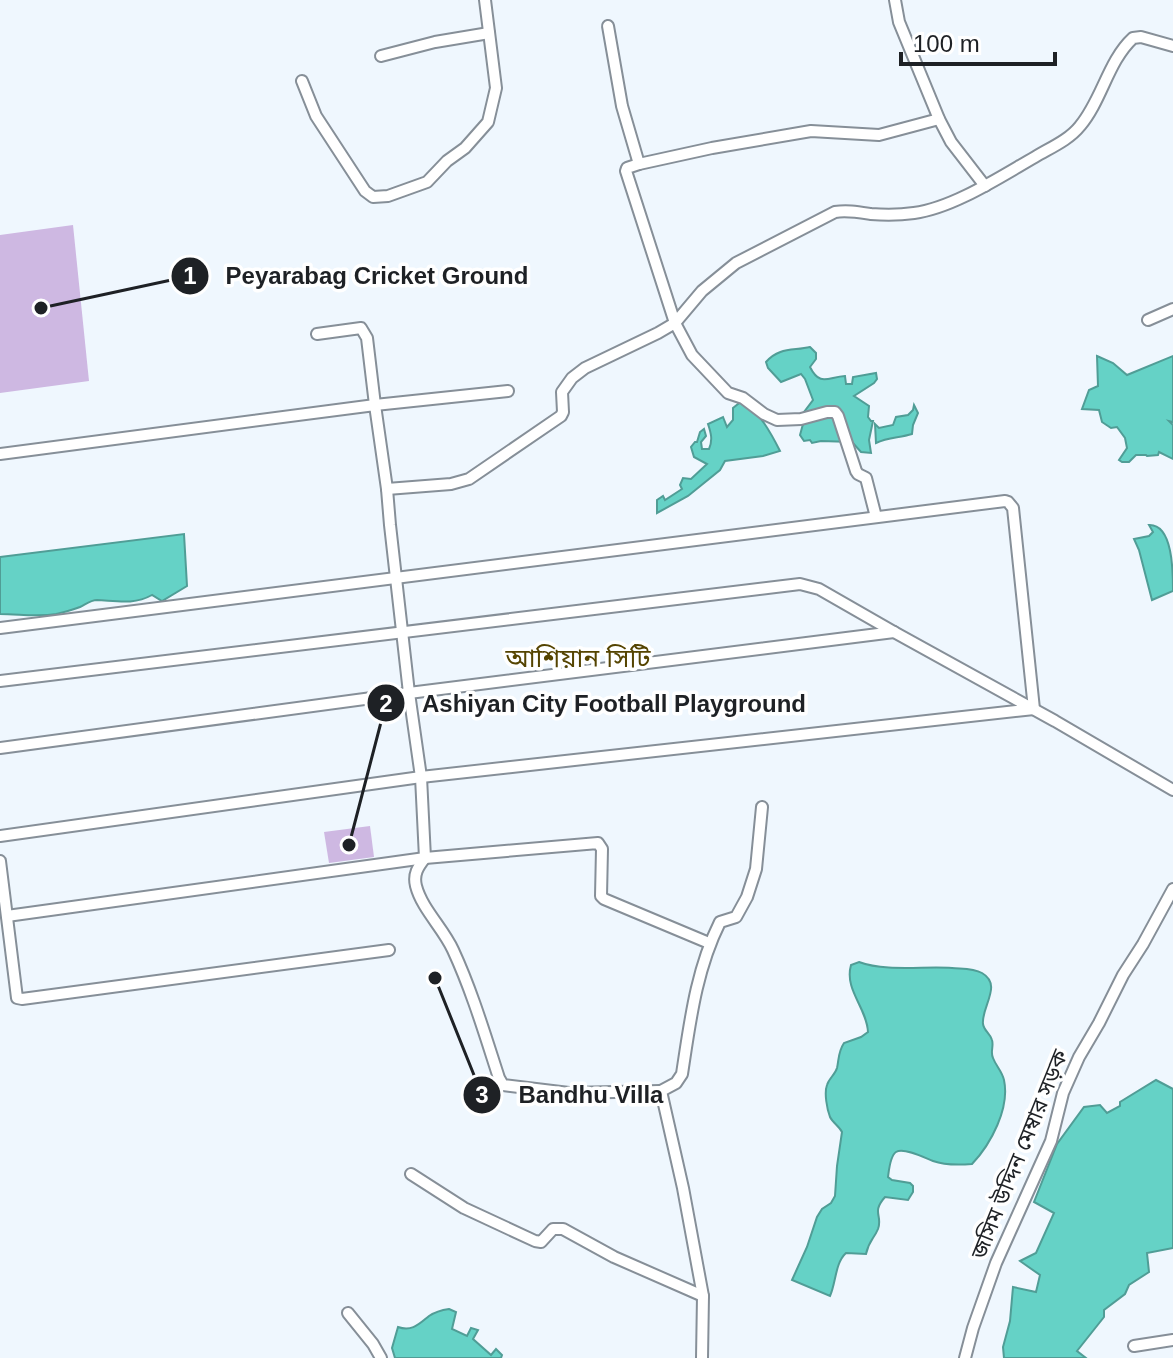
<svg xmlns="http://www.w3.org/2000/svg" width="1173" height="1358" font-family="Helvetica,'Noto Sans Bengali',sans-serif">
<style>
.green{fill:#ceb8e2}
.water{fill:#65d2c6;stroke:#509d96;stroke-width:2}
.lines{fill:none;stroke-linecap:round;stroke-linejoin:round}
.minor-casing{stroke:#868f98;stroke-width:14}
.minor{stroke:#fff;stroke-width:10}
.labels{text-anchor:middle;stroke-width:7;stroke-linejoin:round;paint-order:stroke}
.street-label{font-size:22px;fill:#1e2125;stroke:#fff}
.quarter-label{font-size:26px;fill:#554401;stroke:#fff}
.leader{fill:none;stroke:#1e2125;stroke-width:3}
.callout-dot{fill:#1e2125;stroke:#fff;stroke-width:3}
.mark-label{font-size:24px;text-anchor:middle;font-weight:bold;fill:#fff}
.callout-label{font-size:24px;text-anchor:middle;font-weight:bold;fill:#1e2125;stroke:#fff;stroke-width:7;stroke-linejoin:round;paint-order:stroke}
</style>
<rect width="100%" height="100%" fill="#eff7fe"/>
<!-- green -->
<g class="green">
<path d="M73,225l16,156 -89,12v-158z"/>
<path d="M370,826l4,31 -45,6 -5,-31z"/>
</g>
<!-- water -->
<g class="water">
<path d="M810,347l6,6v6l-6,8c10,20 18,10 35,9l1,8h6l1,-7 23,-4 1,6 -3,4 -20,13 15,10 -1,11 3,4h2l-4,19 2,13 -10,-1 -9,-10 -31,-1 -9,2 -2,-3 -6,1 -4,-6 3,-11 -2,-8 12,-16 -8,-21 -4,-5 -20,8 -13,-14 -2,-6c13,-15 27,-11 44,-15z"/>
<path d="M1097,356l16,7 14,12 46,-19v66l-4,-1 4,4v34l-14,-7 -1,3 -11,1 -1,-1h-10l-7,7h-7l-3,-2 8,-12 -2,-10 -8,-11 -6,1 -9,-6 -3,-12 -17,-1 7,-19 9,-4z"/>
<path d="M743,400c17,14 27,31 37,51l-17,5 -38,5 -5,9 -32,26 -31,17v-13l6,-4 2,4 17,-11 -2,-4 3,-7 8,1 16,-15 -13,-7 -3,-10 4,-5h2l3,-10 4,-3 2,7 -5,6 1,7h7c4,-9 2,-16 -1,-25l15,-7 4,10 6,-7v-12z"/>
<path d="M914,405l4,8 -5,12 -1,9c-13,4 -24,3 -36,9l-1,-19 4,4 14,-3 3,-8 12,-2 5,-5z"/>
<path d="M1149,525c24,-1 24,47 24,66l-21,9 -13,-50 -5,-11 15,-3 4,-4z"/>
<path d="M184,534l3,52 -25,15 -10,-6c-18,10 -35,6 -55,5 -6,0 -11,4 -17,7 -7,3 -16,5 -24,7 -18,3 -37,0 -56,0v-57z"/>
<path d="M859,962c27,10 64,4 93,6 10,1 21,0 30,5 21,12 -1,34 1,51 1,7 7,9 9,16 2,6 -2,12 1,18 3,8 9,13 11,22 6,28 -13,64 -32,84 -12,1 -28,1 -39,-3 -8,-3 -29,-14 -37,-9 -6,4 -7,18 -8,25l4,3 18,3 3,3v6l-5,8 -23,-3c-14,16 -2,18 -7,32 -4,10 -9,11 -12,25l-20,-1c-11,10 -10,30 -16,43l-38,-16 15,-33 10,-30 5,-8 9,-6 4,-7 2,-30 5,-34c-3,-6 -9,-9 -12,-15 -3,-8 -6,-24 -3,-32 2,-7 8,-10 10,-17 2,-9 1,-16 7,-25l17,-6 7,-5c-1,-24 -24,-42 -17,-67z"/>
<path d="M1156,1080l17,9v159l-26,5 2,19 -20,13 -4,9 -21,16v7l-27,34 9,7h-82l-1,-11 7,-26 3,-34 23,5 4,-17 -20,-14 16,-8 18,-40 -20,-11 23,-58 27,-37 16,-2 7,8 13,-7v-4z"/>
<path d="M449,1309l7,3 -4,17 15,7 4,-8 7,2 -5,9 18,16 5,-6 6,6 -1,3h-106l-3,-10 6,-21c14,5 21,-3 31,-11 6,-4 13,-6 20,-7z"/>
</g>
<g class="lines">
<!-- minor casing -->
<g class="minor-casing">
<g id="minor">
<path d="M895,0l4,22 40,97 12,23 34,44"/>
<path d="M608,26l14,80 17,58"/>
<path d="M381,56l54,-14 54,-9"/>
<path d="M302,81l14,35 49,75 8,6 15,-1 39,-14 20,-21 18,-13 23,-26 8,-34 -11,-88"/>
<path d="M1148,320l25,-11"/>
<path d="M317,334l44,-6 6,10 8,67 133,-14"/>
<path d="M0,454l375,-49 12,84 64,-5 18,-5 92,-63 2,-4 -1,-20 10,-14 13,-10 73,-35 17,-10 27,-32 34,-28 99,-51c12,-2 23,0 36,2 13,1 29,1 43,-1 39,-5 86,-36 121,-56 15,-9 34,-17 45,-31 22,-26 28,-65 53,-88l8,-1 32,9"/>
<path d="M387,489l3,36 19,168 12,84 4,81c-7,9 -12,16 -9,28 6,23 27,42 37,64 19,41 32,85 46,128l4,7 66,8 92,-2"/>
<path d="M876,517l-10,-39 -8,-4 -2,-3 -18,-55 -3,-4h-8l-26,7 -24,1 -13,-6 -21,-16 -15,-5 -36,-38 -17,-32 -49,-152 1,-3 12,-4 73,-16 99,-17 68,4 60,-16"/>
<path d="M0,628l1005,-127 3,1 5,6 21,201 -613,68 -421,59"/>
<path d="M0,681l800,-97 19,5 75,43 161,89 118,69"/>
<path d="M0,748l409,-55 485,-61"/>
<path d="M0,861l17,137 5,1 367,-49"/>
<path d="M7,916l418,-58 173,-15 4,6 -1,47 3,3 105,44"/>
<path d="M411,1174l53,34 71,33 6,1 12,-13h10l51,28 89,39"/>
<path d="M348,1313l25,31 8,14"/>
<path d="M1134,1346l39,-6"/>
<path d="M702,1358l1,-62 -20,-108 -22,-97 15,-8 6,-9c8,-52 14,-104 38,-152l16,-5 11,-20 9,-28 6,-62"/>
<path d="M965,1358l8,-30 23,-65 55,-122 12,-48 16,-36 20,-34 24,-48 20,-31 30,-55"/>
</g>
</g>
<!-- minor -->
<use href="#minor" class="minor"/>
</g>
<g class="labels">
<!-- street labels -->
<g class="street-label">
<text transform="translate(1019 1154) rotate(-68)" y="8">জসিম উদ্দিন মেম্বার সড়ক</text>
</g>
<!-- quarter labels -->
<g class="quarter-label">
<text x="578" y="667">আশিয়ান সিটি</text>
</g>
</g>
<!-- callouts -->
<path class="leader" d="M41 308L190 276M349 845L386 703M435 978L482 1095"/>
<g class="callout-dot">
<circle cx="41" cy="308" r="8"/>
<circle cx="349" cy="845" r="8"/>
<circle cx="435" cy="978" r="8"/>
<circle cx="190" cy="276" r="20"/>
<circle cx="386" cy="703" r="20"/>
<circle cx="482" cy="1095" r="20"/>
</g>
<g class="mark-label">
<text x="190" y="284">1</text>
<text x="386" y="712">2</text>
<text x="482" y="1103">3</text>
</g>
<g class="callout-label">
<text x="377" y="284">Peyarabag Cricket Ground</text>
<text x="614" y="712">Ashiyan City Football Playground</text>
<text x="591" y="1103">Bandhu Villa</text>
</g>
<!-- scale -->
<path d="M901 52v12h154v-12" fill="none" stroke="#1e2125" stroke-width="4"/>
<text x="913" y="52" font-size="24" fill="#1e2125" stroke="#ffffff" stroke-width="6" paint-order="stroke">100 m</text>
</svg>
